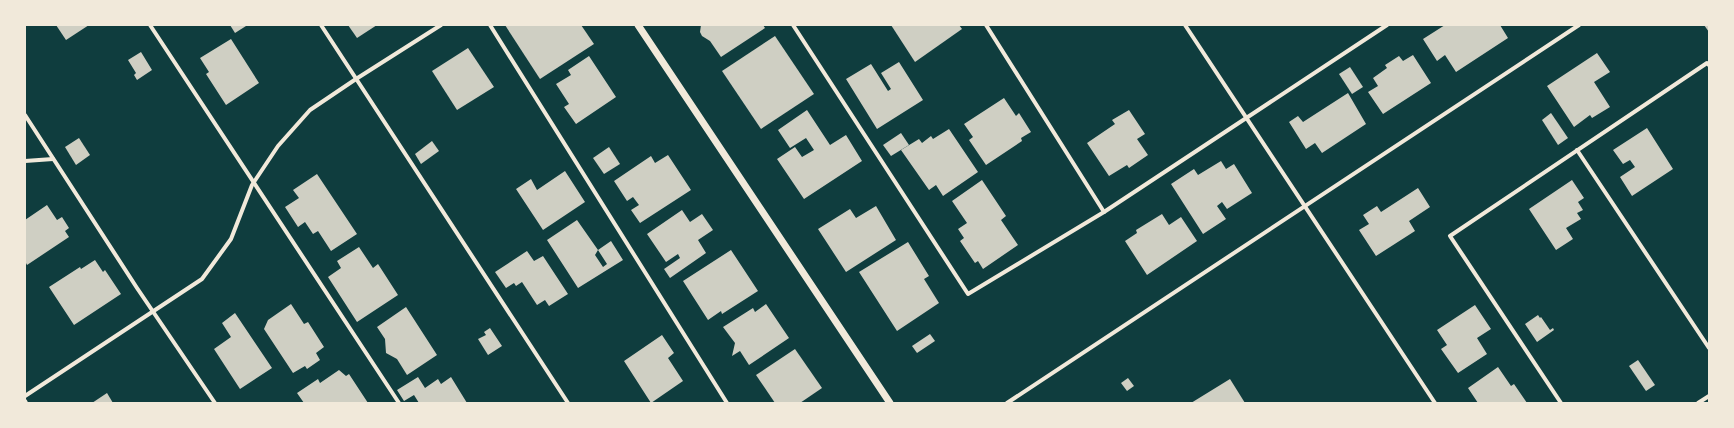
<svg xmlns="http://www.w3.org/2000/svg" width="1734" height="428" font-family="Raleway,sans-serif">
<style>
.building{fill:#cfcfc3}
.lines{fill:none;stroke-linecap:round;stroke-linejoin:round}
.minor{stroke:#f1e9da;stroke-width:4}
.tertiary{stroke:#f1e9da;stroke-width:7}
</style>
<rect width="100%" height="100%" fill="#0f3d3e"/>
<!-- building -->
<g class="building">
<path d="M56,25h33l-23,15z"/>
<path d="M230,25h15l1,1 -11,7z"/>
<path d="M348,25h29l-20,13z"/>
<path d="M505,25h76l13,19 -54,35z"/>
<path d="M701,25h62l2,3 -44,29 -11,-16 -8,-5 -2,-4z"/>
<path d="M891,25h68l3,4 -47,33z"/>
<path d="M1445,25h55l8,13 -52,34 -11,-17 -8,6 -14,-22z"/>
<path d="M1704,25h5v7z"/>
<path d="M775,36l39,58 -53,35 -39,-58z"/>
<path d="M231,39l28,44 -33,22 -20,-31 3,-2 -9,-14z"/>
<path d="M468,48l26,39 -37,23 -25,-39z"/>
<path d="M141,52l11,18 -15,10 -3,-5 2,-2 -8,-13z"/>
<path d="M1597,53l13,19 -16,10 16,25 -18,11 -2,-3 -16,12 -27,-41z"/>
<path d="M1413,55l18,28 -48,31 -15,-22 10,-6 -5,-8 14,-10 -2,-3 14,-9 4,5z"/>
<path d="M589,56l27,41 -40,27 -12,-17 5,-3 -13,-20 15,-9 -3,-5z"/>
<path d="M899,62l24,38 -46,29 -31,-50 25,-15 17,27 3,-2 -10,-16z"/>
<path d="M1350,67l13,20 -11,7 -13,-20z"/>
<path d="M1348,93l18,31 -44,29 -7,-10 -9,6 -17,-27 9,-6 5,6z"/>
<path d="M1004,98l12,18 3,-3 12,19 -10,6 1,3 -36,24 -17,-25 4,-3 -9,-13z"/>
<path d="M807,110l23,35 16,-10 16,26 -58,38 -27,-40 18,-12 7,10 12,-7 -8,-12 -16,10 -12,-18z"/>
<path d="M1129,110l16,24 -8,5 11,16 -19,13 -2,-3 -18,11 -22,-33 28,-19 -3,-4z"/>
<path d="M1551,113l17,25 -10,7 -16,-25z"/>
<path d="M1647,128l26,41 -41,27 -12,-19 15,-10 -5,-7 -7,4 -10,-14z"/>
<path d="M949,129l29,43 -35,24 -7,-11 -7,5 -28,-40 18,-11 3,4 9,-7 2,3z"/>
<path d="M901,133l8,12 -18,11 -8,-11z"/>
<path d="M79,138l11,17 -14,10 -11,-18z"/>
<path d="M432,141l7,10 -18,13 -6,-10z"/>
<path d="M609,147l11,17 -16,10 -11,-16z"/>
<path d="M668,155l23,35 -51,33 -9,-13 8,-5 -6,-8 -6,4 -13,-20 37,-25 4,7z"/>
<path d="M1221,161l5,8 8,-5 18,29 -25,16 -5,-7 -5,4 9,13 -23,15 -32,-50 23,-15 4,6z"/>
<path d="M565,171l20,31 -42,28 -27,-41 15,-10 6,11z"/>
<path d="M317,174l40,60 -26,17 -13,-20 -5,3 -8,-12 -7,5 -13,-20 14,-9 -6,-8z"/>
<path d="M982,180l24,36 -5,4 17,25 -35,24 -5,-8 -3,2 -15,-22 4,-3 -6,-9 9,-6 -15,-22z"/>
<path d="M1572,180l12,18 -6,4 5,8 -6,3 4,6 -15,9 7,11 -17,11 -27,-41z"/>
<path d="M1418,188l12,19 -21,14 6,10 -39,25 -17,-26 10,-6 -6,-9 14,-9 4,6z"/>
<path d="M47,205l10,15 5,-3 7,11 -4,3 4,6 -42,28 -2,-4v-41z"/>
<path d="M876,206l20,34 -50,32 -28,-43 32,-20 6,9z"/>
<path d="M682,210l8,12 12,-8 11,16 -15,10 8,13 -36,25 -6,-9 16,-11 -2,-4 -12,8 -19,-28z"/>
<path d="M1162,214l7,11 12,-8 16,24 -50,34 -22,-34 12,-8 -1,-3z"/>
<path d="M577,220l21,30 -3,5 8,12 4,-3 -9,-14 13,-9 12,19 -45,28 -31,-48z"/>
<path d="M908,242l21,34 -5,3 15,24 -42,28 -38,-59z"/>
<path d="M359,247l14,21 5,-4 20,31 -41,27 -29,-45 13,-9 -4,-7z"/>
<path d="M731,250l27,41 -36,23 -1,-3 -13,9 -25,-39z"/>
<path d="M527,251l7,10 9,-5 25,38 -19,12 -4,-6 -8,5 -15,-23 -6,4 -2,-3 -8,5 -11,-16z"/>
<path d="M95,260l8,12 2,-2 16,24 -47,31 -25,-38 31,-20 1,2z"/>
<path d="M291,304l13,20 4,-2 16,25 -8,6 4,7 -13,9 -2,-3 -12,7 -29,-44 4,-9z"/>
<path d="M766,304l23,34 -40,27 -9,-14 -8,5 3,-13 -12,-16 30,-19 2,4z"/>
<path d="M1475,305l16,24 -14,9 10,16 -29,19 -17,-24 6,-4 -10,-15z"/>
<path d="M406,307l31,48 -30,20 -10,-16 -11,-6 -1,-14 -8,-12z"/>
<path d="M235,313l37,55 -32,21 -26,-40 17,-12 -9,-14z"/>
<path d="M1538,315l2,3 1,-1 9,13 3,-2 1,2 -17,12 -12,-18z"/>
<path d="M490,328l12,18 -14,9 -10,-16 8,-4 -2,-3z"/>
<path d="M930,334l5,7 -18,12 -5,-7z"/>
<path d="M662,335l12,18 -6,5 15,23 -32,22 -27,-42z"/>
<path d="M795,349l27,39 -22,15h-25l-19,-28z"/>
<path d="M1638,360l17,25 -9,6 -17,-25z"/>
<path d="M1498,367l13,19 3,-2 13,19h-49l-10,-15z"/>
<path d="M339,370l7,6 3,-2 19,29h-64l-7,-10 21,-14 2,4z"/>
<path d="M418,377l7,11 13,-9 3,5 10,-7 16,26h-48l-5,-8 -10,6 -7,-11z"/>
<path d="M1128,378l6,8 -7,5 -6,-8z"/>
<path d="M1230,379l15,24h-54z"/>
<path d="M107,393l6,10h-21z"/>
</g>
<g class="lines">
<!-- minor -->
<g class="minor">
<path d="M150,25l249,378"/>
<path d="M321,25l247,378"/>
<path d="M490,25l237,378"/>
<path d="M793,25l175,269 136,-82 283,-187"/>
<path d="M986,25l118,187"/>
<path d="M1185,25l250,378"/>
<path d="M25,115l112,173 78,115"/>
<path d="M1577,150l132,198"/>
<path d="M25,161l28,-2"/>
<path d="M25,396l177,-117 29,-40 21,-54 26,-39 32,-36 46,-31 85,-54"/>
<path d="M25,401l1,2"/>
<path d="M1007,403l572,-378"/>
<path d="M1561,403l-111,-167 257,-173 2,2"/>
<path d="M1698,403l11,-7"/>
</g>
<!-- tertiary -->
<path class="tertiary" d="M638,25l252,378"/>
</g>
<!-- border -->
<rect width="1734" height="428" fill="none" stroke="#f1e9da" stroke-width="52"/>
</svg>
